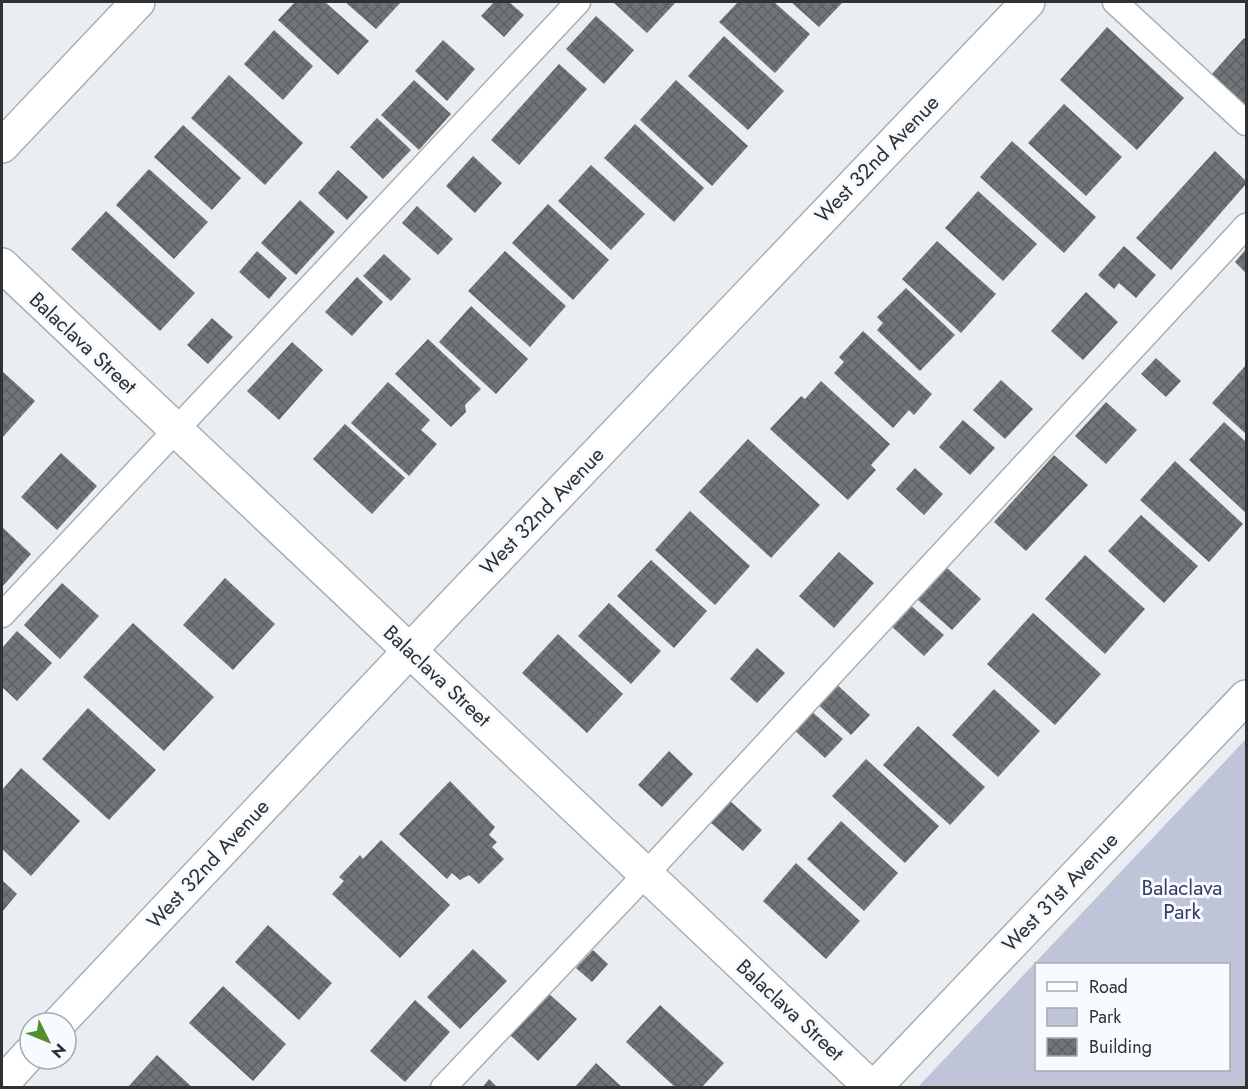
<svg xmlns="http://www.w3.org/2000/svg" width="1248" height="1089" font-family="Jost,sans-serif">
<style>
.park{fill:#c0c4d8;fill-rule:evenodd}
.building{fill:url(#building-cross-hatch)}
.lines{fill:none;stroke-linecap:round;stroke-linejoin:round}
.service-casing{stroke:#a9afb3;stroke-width:27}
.minor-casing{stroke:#a9afb3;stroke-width:36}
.tertiary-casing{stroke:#a9afb3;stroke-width:36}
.service{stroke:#fff;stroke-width:24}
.minor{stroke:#fff;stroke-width:33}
.tertiary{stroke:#fff;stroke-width:33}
.labels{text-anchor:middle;stroke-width:6;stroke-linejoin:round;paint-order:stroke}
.street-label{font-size:21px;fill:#2f3133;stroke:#f6fbff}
.park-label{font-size:21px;fill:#363a64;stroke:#f6fbff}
</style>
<defs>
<pattern id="building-cross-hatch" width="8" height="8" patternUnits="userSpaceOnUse" patternTransform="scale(1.5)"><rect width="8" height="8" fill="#6f7678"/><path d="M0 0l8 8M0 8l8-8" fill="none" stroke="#5c6163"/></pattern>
</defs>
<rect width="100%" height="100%" fill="#e8eef2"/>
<!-- park -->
<path class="park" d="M1246,739v348h-328zM1036,964h192v106h-192z"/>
<!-- building -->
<g class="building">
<path d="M295,2h30l44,39 -31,34 -60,-55z"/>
<path d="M345,2h56l-25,27z"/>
<path d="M494,2h15l15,13 -20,22 -23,-21z"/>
<path d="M615,2h61l-29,31 -33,-30z"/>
<path d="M738,2h36l36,32 -35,39 -56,-51z"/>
<path d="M791,2h52l-24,25z"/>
<path d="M596,16l38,34 -30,34 -38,-35z"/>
<path d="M1107,27l77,71 -47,52 -77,-70z"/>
<path d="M274,30l39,36 -30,34 -39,-36z"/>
<path d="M724,36l60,55 -36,39 -60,-54z"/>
<path d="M1244,38l2,2v67l-35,-32z"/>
<path d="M443,40l32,29 -28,32 -32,-30z"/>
<path d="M559,64l28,25 -68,76 -28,-25z"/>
<path d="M229,75l74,68 -38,42 -74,-67z"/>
<path d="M414,80l37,34 -32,36 -38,-35z"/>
<path d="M676,80l72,66 -36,40 -72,-66z"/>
<path d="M1064,104l58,53 -36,39 -58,-53z"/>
<path d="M377,118l34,32 -28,29 -33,-32z"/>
<path d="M635,124l69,64 -30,34 -70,-64z"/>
<path d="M183,125l58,53 -29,32 -58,-53z"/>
<path d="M1012,141l84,76 -32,36 -84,-76z"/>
<path d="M1215,151l31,30v3l-75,86 -35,-32z"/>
<path d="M473,156l29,27 -27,30 -29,-27z"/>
<path d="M591,165l54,49 -34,36 -53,-49z"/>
<path d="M149,169l59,53 -34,37 -58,-54z"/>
<path d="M338,170l30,27 -21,23 -29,-27z"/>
<path d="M978,191l59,53 -34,37 -58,-53z"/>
<path d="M300,200l35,32 -39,43 -35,-32z"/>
<path d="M548,204l61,56 -36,40 -61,-57z"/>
<path d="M417,206l36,33 -15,16 -36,-32z"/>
<path d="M106,211l89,82 -35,38 -89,-82z"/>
<path d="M937,241l59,53 -35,39 -59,-54z"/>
<path d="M1124,246l32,29 -20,23 -17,-15 -5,6 -16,-14z"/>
<path d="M1246,249v24l-11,-11z"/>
<path d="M257,251l30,27 -18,21 -30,-27z"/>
<path d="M505,251l61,55 -36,41 -62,-56z"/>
<path d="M384,254l27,25 -20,22 -28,-25z"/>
<path d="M357,277l26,25 -31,34 -27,-24z"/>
<path d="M906,288l49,47 -35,36 -43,-41 6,-7 -6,-6z"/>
<path d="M1086,292l32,30 -35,38 -32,-29z"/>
<path d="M471,306l57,53 -32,35 -57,-52z"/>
<path d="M212,318l21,19 -25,27 -21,-19z"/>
<path d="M863,331l69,63 -18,21 -5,-5 -16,18 -59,-55 10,-11 -5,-5z"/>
<path d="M428,339l53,50 -16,16 1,7 -15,15 -56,-53z"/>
<path d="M292,342l31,28 -44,50 -32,-29z"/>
<path d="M1156,358l25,23 -15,16 -25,-23z"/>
<path d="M1246,365v69l-34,-31z"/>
<path d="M2,371l33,30 -33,37z"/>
<path d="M1001,380l32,29 -28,30 -32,-29z"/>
<path d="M821,381l69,63 -19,21 5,5 -28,30 -78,-71 31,-33 4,3z"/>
<path d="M388,382l42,38 -9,10 16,14 -28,32 -58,-53z"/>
<path d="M1106,402l31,28 -31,34 -31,-28z"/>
<path d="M963,420l32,28 -25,27 -31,-28z"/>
<path d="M1224,422l22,20v71l-57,-53z"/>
<path d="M345,424l60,54 -33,36 -59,-55z"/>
<path d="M748,439l72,66 -49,53 -72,-66z"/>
<path d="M61,453l36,33 -40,44 -36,-33z"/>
<path d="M1054,455l34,30 -62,66 -32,-29z"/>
<path d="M1175,461l68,63 -34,38 -69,-62z"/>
<path d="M915,468l28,26 -19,21 -28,-26z"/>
<path d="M690,511l60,55 -35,39 -60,-55z"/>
<path d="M1141,515l57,51 -34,37 -56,-52z"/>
<path d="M2,527l29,27 -29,33z"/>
<path d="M839,552l35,31 -40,45 -35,-32z"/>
<path d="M1085,555l60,54 -40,45 -60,-55z"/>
<path d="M651,560l56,51 -33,37 -57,-52z"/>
<path d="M946,567l35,32 -29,31 -35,-31z"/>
<path d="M225,578l50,46 -42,46 -50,-45z"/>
<path d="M62,583l37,33 -39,43 -36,-34z"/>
<path d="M609,603l52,48 -30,33 -53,-48z"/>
<path d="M908,603l36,32 -20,21 -35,-32z"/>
<path d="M1033,613l68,61 -46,51 -68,-61z"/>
<path d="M133,623l81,74 -50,54 -81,-74z"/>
<path d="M17,631l35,32 -35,38 -15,-14v-39z"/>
<path d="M558,634l65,60 -36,39 -65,-60z"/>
<path d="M757,648l28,25 -28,30 -27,-24z"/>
<path d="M833,681l37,34 -19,20 -37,-34z"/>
<path d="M994,689l46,42 -42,46 -46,-42z"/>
<path d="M88,708l68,62 -47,50 -67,-61z"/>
<path d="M810,710l33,29 -18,19 -32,-29z"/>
<path d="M918,726l67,61 -35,38 -67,-60z"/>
<path d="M669,751l24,23 -31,33 -24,-22z"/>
<path d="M866,759l73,67 -34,37 -73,-67z"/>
<path d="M21,768l59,53 -49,55 -29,-27v-59z"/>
<path d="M450,781l45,46 -6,8 8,7 -5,5 12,12 -25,25 -10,-9 -9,5 -8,-7 -5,6 -48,-45z"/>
<path d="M729,800l33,30 -19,21 -33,-29z"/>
<path d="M841,821l57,52 -34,38 -57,-52z"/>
<path d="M381,840l69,65 -50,53 -68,-64 12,-13 -5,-4 21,-22 3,4z"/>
<path d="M796,863l64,58 -34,38 -63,-58z"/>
<path d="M2,880l15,14 -15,18z"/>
<path d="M268,925l64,58 -33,37 -64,-58z"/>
<path d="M473,949l34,32 -47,48 -33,-32z"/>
<path d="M593,950l15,14 -16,18 -16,-14z"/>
<path d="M223,986l63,58 -33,37 -64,-58z"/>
<path d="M548,993l29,26 -39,42 -28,-26z"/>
<path d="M415,1000l35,32 -45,50 -35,-31z"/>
<path d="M660,1005l64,58 -23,25h-25l-50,-46z"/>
<path d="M157,1055l36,33h-66z"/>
<path d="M596,1063l27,25h-49z"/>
<path d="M489,1079l9,9h-16z"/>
</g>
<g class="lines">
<!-- service casing -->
<g class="service-casing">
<g id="service">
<path d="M1115,2l131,121"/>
<path d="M2,615l576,-613"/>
<path d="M443,1088l203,-214 600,-648"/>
</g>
</g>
<!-- minor casing -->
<g class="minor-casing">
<g id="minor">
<path d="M2,265l870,823"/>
<path d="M59,1023l390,-414 579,-607"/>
<path d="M2,1084l28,-31"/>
<path d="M874,1088l372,-391"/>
</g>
</g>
<!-- tertiary casing -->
<g class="tertiary-casing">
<path id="tertiary" d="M2,146l136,-144"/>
</g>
<!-- service -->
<use href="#service" class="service"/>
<!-- minor -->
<use href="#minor" class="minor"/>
<!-- tertiary -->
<use href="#tertiary" class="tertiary"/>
</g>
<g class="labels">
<!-- street labels -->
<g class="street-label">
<text transform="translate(877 159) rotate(-46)" y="7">West 32nd Avenue</text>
<text transform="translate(83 343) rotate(43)" y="7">Balaclava Street</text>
<text transform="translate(542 511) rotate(-46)" y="7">West 32nd Avenue</text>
<text transform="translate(437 676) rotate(43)" y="7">Balaclava Street</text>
<text transform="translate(208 864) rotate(-47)" y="7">West 32nd Avenue</text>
<text transform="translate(1060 892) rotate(-46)" y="7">West 31st Avenue</text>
<text transform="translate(790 1010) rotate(43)" y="7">Balaclava Street</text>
</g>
<!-- park labels -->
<g class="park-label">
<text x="1182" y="895">Balaclava<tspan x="1182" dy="24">Park</tspan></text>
</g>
</g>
<!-- border -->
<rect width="1248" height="1089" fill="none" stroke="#2f3133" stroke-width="6"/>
<!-- legend -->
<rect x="1035" y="963" width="195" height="108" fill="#f6fbff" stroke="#a6aaad" stroke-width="1.5"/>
<rect x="1047" y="982" width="30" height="9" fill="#ffffff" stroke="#a6aaad" stroke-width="1.5"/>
<text x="1089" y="993" font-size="18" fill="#2f3133">Road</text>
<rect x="1047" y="1008" width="30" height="18" fill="#c0c4d8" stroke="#a6aaad" stroke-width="1.5"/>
<text x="1089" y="1023" font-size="18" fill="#2f3133">Park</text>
<rect x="1047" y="1038" width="30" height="18" fill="url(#building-cross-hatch)" stroke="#a6aaad" stroke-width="1.5"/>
<text x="1089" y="1053" font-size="18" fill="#2f3133">Building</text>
<!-- north arrow -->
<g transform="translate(48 1041) rotate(133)"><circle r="28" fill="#f6fbff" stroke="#a6aaad" stroke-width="1.5"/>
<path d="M0-4.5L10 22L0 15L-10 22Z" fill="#518e2d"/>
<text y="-9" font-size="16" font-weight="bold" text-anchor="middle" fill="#2f3133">N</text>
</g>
</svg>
